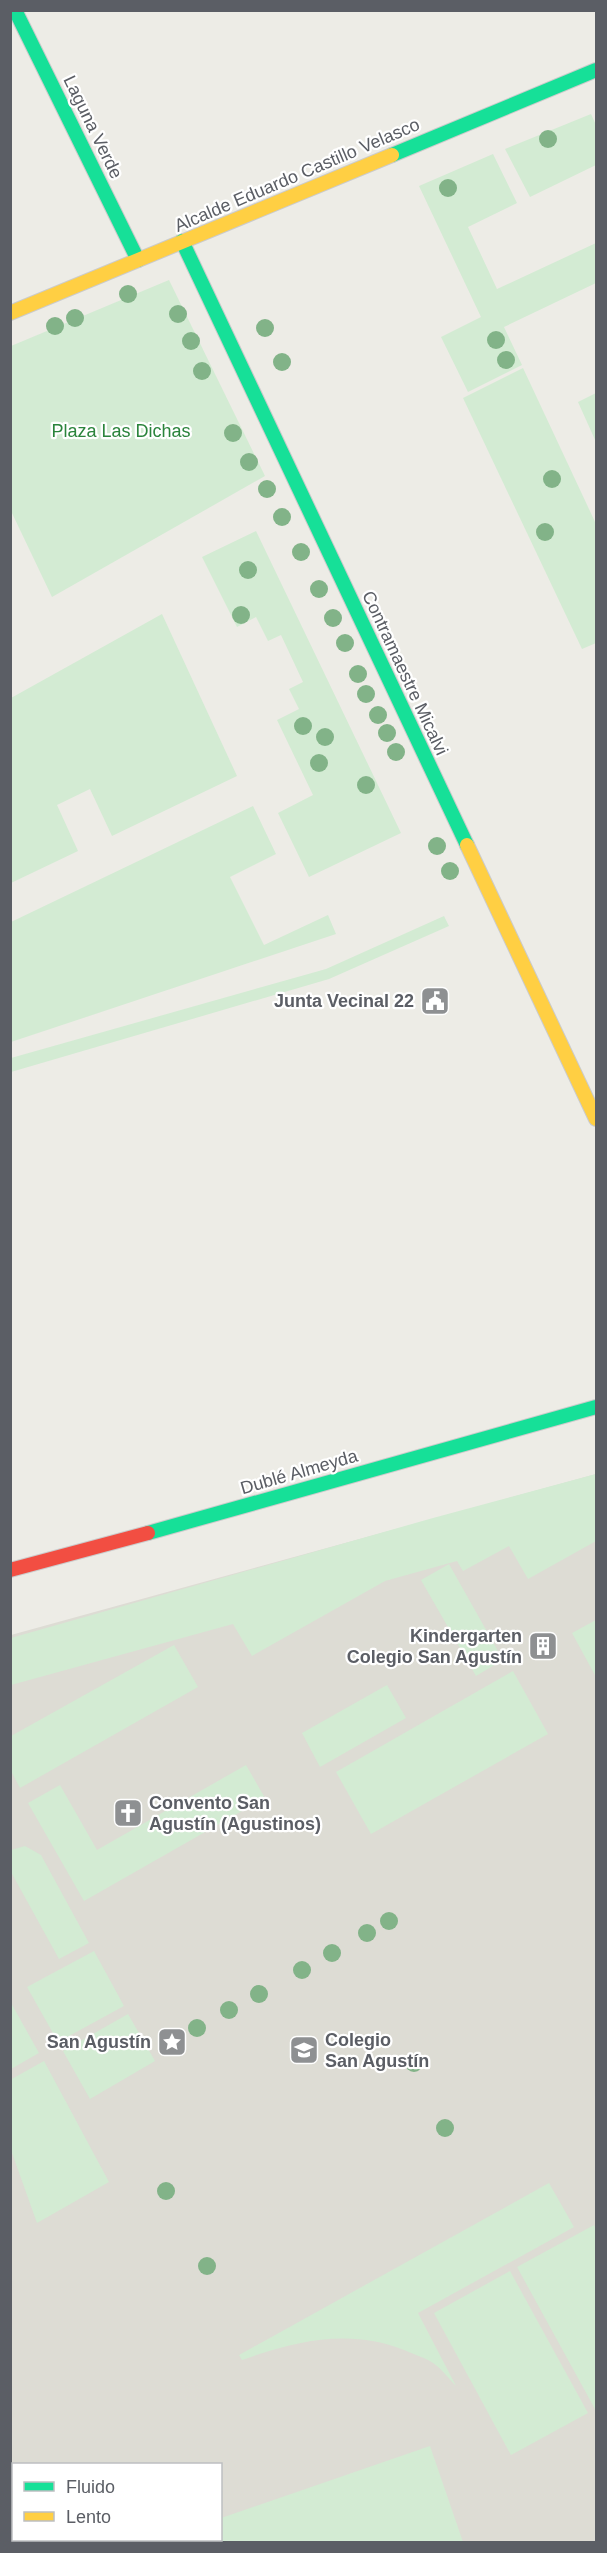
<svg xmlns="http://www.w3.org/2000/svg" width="607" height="2553" font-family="Helvetica,sans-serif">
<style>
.education{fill:#dddcd4;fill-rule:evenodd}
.green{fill:#d3ebd3}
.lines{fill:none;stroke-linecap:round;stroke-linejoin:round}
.fast-casing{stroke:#cbcbcb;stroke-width:16}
.slow-casing{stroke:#cbcbcb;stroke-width:16}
.jam-casing{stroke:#cbcbcb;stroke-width:16}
.fast{stroke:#16e098;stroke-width:14}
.slow{stroke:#ffcf43;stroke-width:14}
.jam{stroke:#f24e42;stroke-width:14}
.tree{fill:#82b388}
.labels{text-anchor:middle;stroke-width:4.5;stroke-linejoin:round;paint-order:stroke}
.street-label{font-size:18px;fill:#5b5e65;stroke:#fff}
.park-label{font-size:18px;fill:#2b843c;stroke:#fff}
.poi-label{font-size:18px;font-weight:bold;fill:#5b5e65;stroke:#fff;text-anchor:end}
</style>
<rect width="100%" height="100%" fill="#edece6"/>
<!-- education -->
<path class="education" d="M596,1474v1068h-585v-907zM14,2464h206v76h-206z"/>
<!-- green -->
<g class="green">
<path d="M591,114l5,11v40l-66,32 -25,-48z"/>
<path d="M493,154l24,49 -49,24 29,62 99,-46v40l-92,44 18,38 -54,27 -27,-55 40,-20 -62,-131z"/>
<path d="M169,280l96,196 -213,121 -41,-86v-165z"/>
<path d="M523,368l73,156v119l-14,6 -119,-251z"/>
<path d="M596,393v49l-18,-40z"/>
<path d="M256,531l145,302 -92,44 -31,-64 35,-18 -36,-75 22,-11 -10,-20 14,-7 -22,-47 -13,6 -12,-24 -19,10 -35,-70z"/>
<path d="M162,614l75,162 -125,60 -22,-47 -33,16 21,46 -67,32v-185z"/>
<path d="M253,806l23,48 -46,23 34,68 64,-30 8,19 -325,108v-120z"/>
<path d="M444,916l5,10 -120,53 -318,93v-14l315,-89z"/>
<path d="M596,1474v67l-68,38 -19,-33 -46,25 -6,-10 -72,20 -133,75 -19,-32 -222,61v-47l422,-120z"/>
<path d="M449,1564l54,96 -27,16 -55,-96z"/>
<path d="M596,1620v57l-24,-44z"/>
<path d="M174,1645l24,42 -178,101 -9,-17v-35z"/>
<path d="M513,1671l35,63 -177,100 -35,-62z"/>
<path d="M387,1685l19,33 -86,49 -18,-34z"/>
<path d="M246,1765l19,33 -181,103 -56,-98 32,-18 37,65z"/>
<path d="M25,1846l16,9 48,88 -30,16 -48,-87v-22z"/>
<path d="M94,1951l30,55 -66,36 -31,-55z"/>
<path d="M10,2001l29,52 -28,16h-1z"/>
<path d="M128,2014l27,47 -65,38 -27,-48z"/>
<path d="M44,2061l65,121 -72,41 -26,-73 -1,-70z"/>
<path d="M549,2183l25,44 -156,86 38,73c-6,-6 -12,-14 -19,-20 -9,-8 -22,-11 -33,-16 -54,-22 -109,-9 -162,10l-3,-5z"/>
<path d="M594,2225l2,5 -1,179 -78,-142z"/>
<path d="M510,2271l78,142 -77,42 -77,-142z"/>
<path d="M430,2446l33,96h-313l9,-2h61l1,-22z"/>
</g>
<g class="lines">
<!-- fast casing -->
<g class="fast-casing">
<g id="fast">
<path d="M15,10l123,250"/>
<path d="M392,155l204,-85"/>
<path d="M182,241l285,604"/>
<path d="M148,1533l448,-126"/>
</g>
</g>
<!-- slow casing -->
<g class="slow-casing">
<g id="slow">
<path d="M10,313l382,-158"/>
<path d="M467,845l129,274"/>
</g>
</g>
<!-- jam casing -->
<g class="jam-casing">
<path id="jam" d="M10,1570l138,-37"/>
</g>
<!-- fast -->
<use href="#fast" class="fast"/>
<!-- slow -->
<use href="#slow" class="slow"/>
<!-- jam -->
<use href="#jam" class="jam"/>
</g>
<!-- trees -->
<g class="tree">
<circle cx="548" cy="139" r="9"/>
<circle cx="448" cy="188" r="9"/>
<circle cx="128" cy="294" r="9"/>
<circle cx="178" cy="314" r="9"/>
<circle cx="75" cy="318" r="9"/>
<circle cx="55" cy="326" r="9"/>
<circle cx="265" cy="328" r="9"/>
<circle cx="496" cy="340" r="9"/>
<circle cx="191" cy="341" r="9"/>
<circle cx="506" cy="360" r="9"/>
<circle cx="282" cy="362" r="9"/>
<circle cx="202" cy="371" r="9"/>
<circle cx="233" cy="433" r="9"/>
<circle cx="249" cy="462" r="9"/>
<circle cx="552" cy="479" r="9"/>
<circle cx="267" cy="489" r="9"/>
<circle cx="282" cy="517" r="9"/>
<circle cx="545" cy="532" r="9"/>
<circle cx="301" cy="552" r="9"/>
<circle cx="248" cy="570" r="9"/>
<circle cx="319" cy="589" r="9"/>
<circle cx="241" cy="615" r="9"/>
<circle cx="333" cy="618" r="9"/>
<circle cx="345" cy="643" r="9"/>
<circle cx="358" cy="674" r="9"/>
<circle cx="366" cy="694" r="9"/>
<circle cx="378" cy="715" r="9"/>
<circle cx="303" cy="726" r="9"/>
<circle cx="387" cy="733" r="9"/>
<circle cx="325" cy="737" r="9"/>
<circle cx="396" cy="752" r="9"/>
<circle cx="319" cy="763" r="9"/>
<circle cx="366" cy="785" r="9"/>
<circle cx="437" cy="846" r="9"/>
<circle cx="450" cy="871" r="9"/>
<circle cx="389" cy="1921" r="9"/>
<circle cx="367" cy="1933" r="9"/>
<circle cx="332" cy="1953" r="9"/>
<circle cx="302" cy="1970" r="9"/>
<circle cx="259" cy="1994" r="9"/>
<circle cx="229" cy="2010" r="9"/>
<circle cx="197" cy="2028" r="9"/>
<circle cx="414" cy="2063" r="9"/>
<circle cx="445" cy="2128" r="9"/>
<circle cx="166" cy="2191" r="9"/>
<circle cx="207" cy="2266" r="9"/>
</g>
<!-- icons -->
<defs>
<g id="civic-square" transform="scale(1.5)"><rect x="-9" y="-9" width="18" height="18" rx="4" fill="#8e9092" stroke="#fff"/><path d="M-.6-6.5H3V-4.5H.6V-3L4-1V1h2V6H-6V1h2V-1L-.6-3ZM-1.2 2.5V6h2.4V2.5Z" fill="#fff"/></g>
<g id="building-square" transform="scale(1.5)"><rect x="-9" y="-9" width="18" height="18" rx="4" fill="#8e9092" stroke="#fff"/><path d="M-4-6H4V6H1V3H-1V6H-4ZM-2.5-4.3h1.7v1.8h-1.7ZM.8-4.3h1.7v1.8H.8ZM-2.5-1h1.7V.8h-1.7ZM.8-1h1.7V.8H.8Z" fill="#fff"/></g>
<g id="church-square" transform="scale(1.5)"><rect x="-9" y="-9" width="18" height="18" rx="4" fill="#8e9092" stroke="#fff"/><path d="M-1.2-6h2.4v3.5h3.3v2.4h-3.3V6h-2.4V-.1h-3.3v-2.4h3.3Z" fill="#fff"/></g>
<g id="sight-square" transform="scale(1.5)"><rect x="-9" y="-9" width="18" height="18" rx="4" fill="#8e9092" stroke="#fff"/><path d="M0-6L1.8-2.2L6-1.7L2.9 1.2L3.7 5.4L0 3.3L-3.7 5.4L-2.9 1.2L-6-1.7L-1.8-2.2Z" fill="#fff"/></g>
<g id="school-square" transform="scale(1.5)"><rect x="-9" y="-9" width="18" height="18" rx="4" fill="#8e9092" stroke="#fff"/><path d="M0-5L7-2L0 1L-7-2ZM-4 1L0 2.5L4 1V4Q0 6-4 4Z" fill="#fff"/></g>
</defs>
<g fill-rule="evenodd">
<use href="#civic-square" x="435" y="1001"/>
<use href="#building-square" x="543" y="1646"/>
<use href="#church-square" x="128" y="1813"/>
<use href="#sight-square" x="172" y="2042"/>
<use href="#school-square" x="304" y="2050"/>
</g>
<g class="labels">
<!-- street labels -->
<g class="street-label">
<text transform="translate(93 127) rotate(64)" y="6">Laguna Verde</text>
<text transform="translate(297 175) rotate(-23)" y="6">Alcalde Eduardo Castillo Velasco</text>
<text transform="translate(405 673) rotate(65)" y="6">Contramaestre Micalvi</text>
<text transform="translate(299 1472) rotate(-16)" y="6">Dublé Almeyda</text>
</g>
<!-- park labels -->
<g class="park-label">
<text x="121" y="437">Plaza Las Dichas</text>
</g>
<!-- poi labels -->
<g class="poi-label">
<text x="414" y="1007">Junta Vecinal 22</text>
<text x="522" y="1642">Kindergarten<tspan x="522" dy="21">Colegio San Agustín</tspan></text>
<text x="149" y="1809" text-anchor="start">Convento San<tspan x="149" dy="21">Agustín (Agustinos)</tspan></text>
<text x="325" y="2046" text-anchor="start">Colegio<tspan x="325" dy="21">San Agustín</tspan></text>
<text x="151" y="2048">San Agustín</text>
</g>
</g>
<!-- border -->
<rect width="607" height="2553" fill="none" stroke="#5b5e65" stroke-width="24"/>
<!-- legend -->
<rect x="12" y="2463" width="210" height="78" fill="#ffffff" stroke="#bdbfc1" stroke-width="1.5"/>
<rect x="24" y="2482" width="30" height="9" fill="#16e098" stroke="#bdbfc1" stroke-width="1.5"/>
<text x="66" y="2493" font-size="18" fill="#5b5e65">Fluido</text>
<rect x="24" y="2512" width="30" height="9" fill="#ffcf43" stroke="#bdbfc1" stroke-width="1.5"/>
<text x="66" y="2523" font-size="18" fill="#5b5e65">Lento</text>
</svg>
